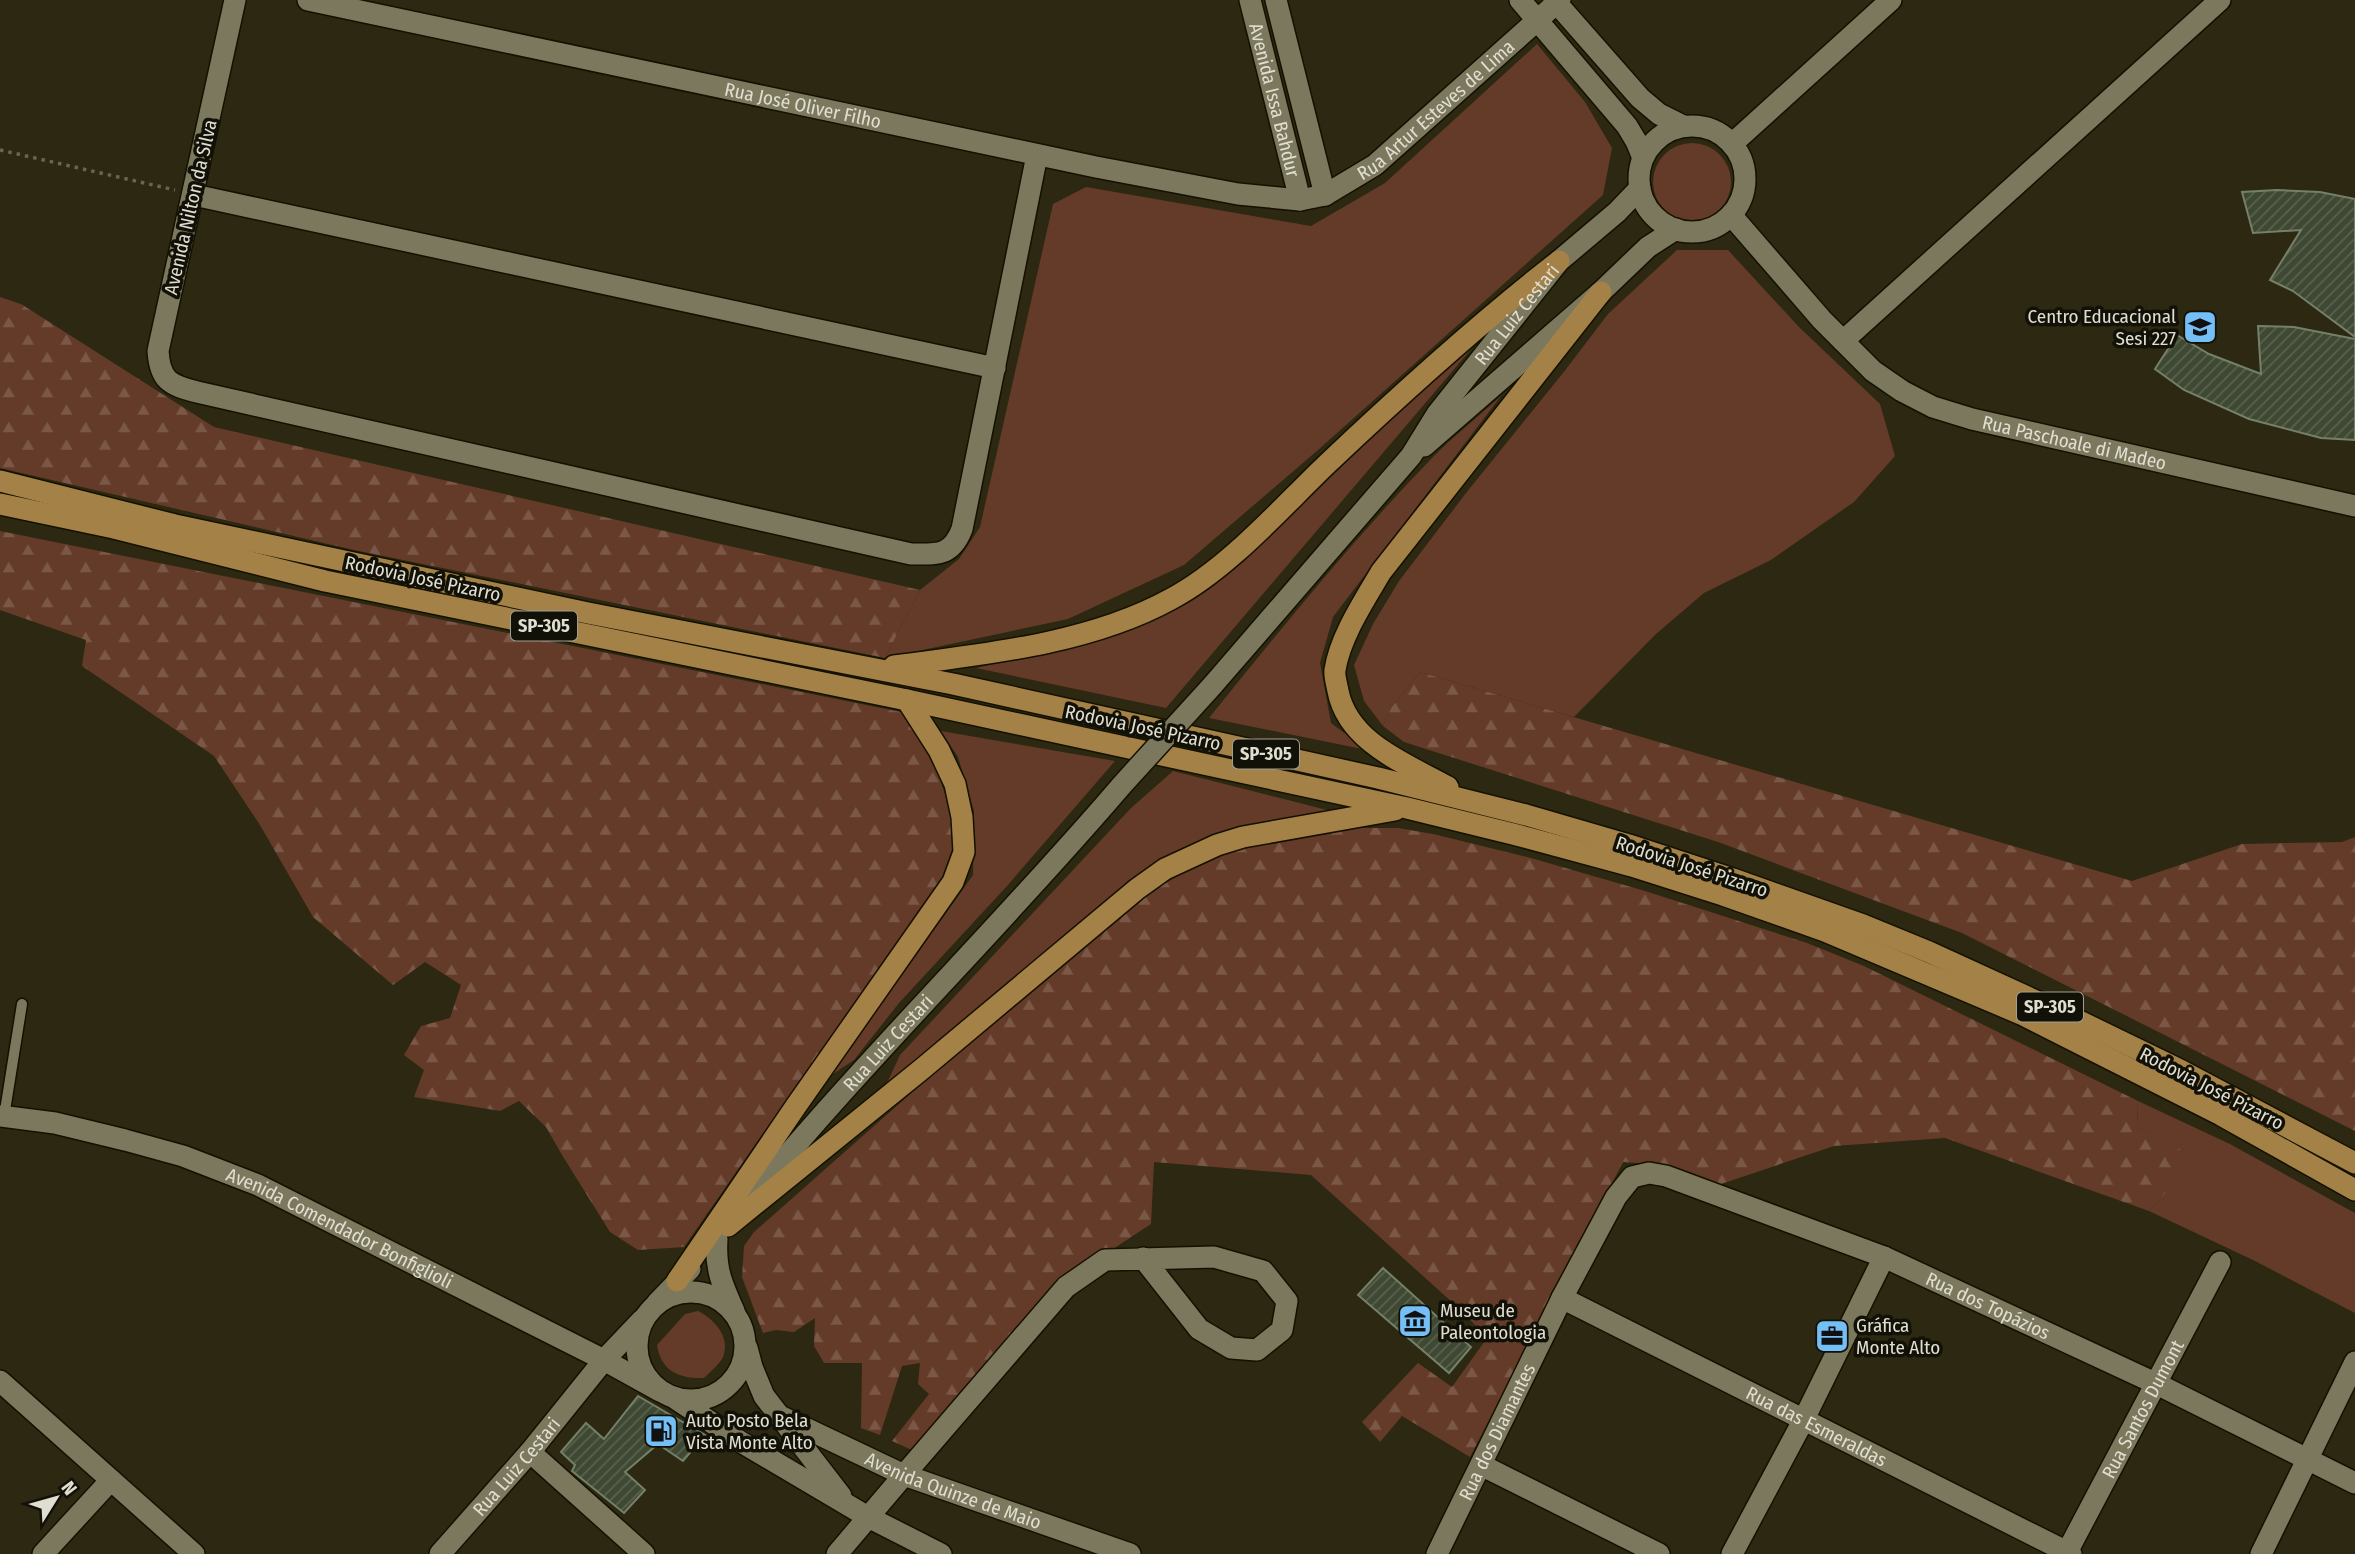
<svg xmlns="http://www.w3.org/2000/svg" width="2355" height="1554" font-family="'Fira Sans Condensed',sans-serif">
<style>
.grass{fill:#643b28}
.forest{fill:url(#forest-firs)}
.building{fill:url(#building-hatch);stroke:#748068;stroke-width:2}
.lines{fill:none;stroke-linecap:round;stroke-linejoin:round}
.lane-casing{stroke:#141100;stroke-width:13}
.street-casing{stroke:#141100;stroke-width:24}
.secondary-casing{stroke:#141100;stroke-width:24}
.primary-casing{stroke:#141100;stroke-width:24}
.path{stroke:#696551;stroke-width:3.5;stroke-dasharray:3.5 5;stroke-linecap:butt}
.lane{stroke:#7c785e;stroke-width:10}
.street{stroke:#7c785e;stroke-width:21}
.secondary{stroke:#7c785e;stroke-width:21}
.primary{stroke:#a48147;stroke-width:21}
.secondary-bridge-casing{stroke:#141100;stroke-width:24;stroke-linecap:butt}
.secondary-bridge{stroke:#7c785e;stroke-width:21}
.labels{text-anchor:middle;stroke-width:7;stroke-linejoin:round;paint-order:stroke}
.shield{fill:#121107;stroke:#a2a094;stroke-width:2}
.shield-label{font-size:18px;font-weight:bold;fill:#e0ded0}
.street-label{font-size:19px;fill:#e0ded0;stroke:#121107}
.poi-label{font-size:19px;fill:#e0ded0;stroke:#121107;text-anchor:start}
</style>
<defs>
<pattern id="forest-firs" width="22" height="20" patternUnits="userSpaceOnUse" patternTransform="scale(1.75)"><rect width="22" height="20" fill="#643b28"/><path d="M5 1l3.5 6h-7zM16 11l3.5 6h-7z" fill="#7a5746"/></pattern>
<pattern id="building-hatch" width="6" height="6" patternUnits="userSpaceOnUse" patternTransform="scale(1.75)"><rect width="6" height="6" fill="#3e4832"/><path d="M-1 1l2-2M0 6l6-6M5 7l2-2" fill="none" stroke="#5a624f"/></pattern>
</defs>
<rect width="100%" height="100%" fill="#2c2811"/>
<!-- grass -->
<g class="grass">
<path d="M1537,44l48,58 27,46 -9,47 -285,255 -134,115 -116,54 -183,39 35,-68 39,-31 21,-32 73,-323 33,-17 225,39 74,-43z"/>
<circle cx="1692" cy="182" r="39"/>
<path d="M1677,250h51l71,77 81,77 15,52 -41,46 -83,58 -67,33 -48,41 -82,83 -154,-45 -29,36 -8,18 -19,-25 -10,-36 19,-41 26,-43 67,-88 97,-120 45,-59z"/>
<path d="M1490,327l-324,381 -190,-40 109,-25 86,-31 41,-25z"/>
<path d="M1501,396l-168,221 -13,46 11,60 36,27 -158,-32c72,-89 144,-179 225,-262 21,-21 45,-40 67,-60z"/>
<path d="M941,731l174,30 -108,125 -108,117 -45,57 -24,16 143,-201 1,-64 -16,-54z"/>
<path d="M1173,771l158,40 -108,22 -68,29 -268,221 13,-28 231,-247z"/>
<path d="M2138,1101l92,43 125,69v100l-102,-53 -104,-49 47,-53 -59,-31z"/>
<path d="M698,1311c16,8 33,26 25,46 -4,8 -13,15 -19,21 -25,1 -43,-7 -47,-33l28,-31z"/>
</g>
<!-- forest -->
<g class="forest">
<path d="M0,297l21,7 193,123 706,163 -35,68 -531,-108 -354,-82z"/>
<path d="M0,531l901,181c30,42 53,84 52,138 0,10 -6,21 -10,31l-126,175 -133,191 -46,3 -28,-18 -48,-77 -16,-28 -27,-26 -19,10 -86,-14 10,-27 -20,-15 17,-29 29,-8 11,-33 -36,-23 -32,23 -80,-68 -53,-92 -46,-69 -132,-90 4,-26 -86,-30z"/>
<path d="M1420,672l712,209 110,-37 100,-2 13,-5v294l-393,-198 -244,-91 -314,-100 -21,-16 8,-18z"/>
<path d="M1345,828h53l35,6 98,24 114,33 162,52 57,23 274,135 -1,26 60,31 -48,53 -204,-73 -111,8 -113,38 -56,-19 -42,-3 -153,295 -68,-41 -22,26 -18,-20 56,-59 34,24 35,-49 -24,-26 -152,-137 -157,-13 -3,62 -102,67 -135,160 -22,-10 37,-47 -11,-10 2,-21 -18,3 -22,69 -19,-7 1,-65h-38l-10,-17 1,-28 -21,14 -18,-2 -13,3 -21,-56 2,-31 10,-14 257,-227 136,-111 54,-32 63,-20z"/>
</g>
<!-- building -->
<g class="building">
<path d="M2277,190l43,2 35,7v138l-62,-46 -23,-11 31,-50 -48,3 -11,-41z"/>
<path d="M2258,326l36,1 61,12v101l-34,-2 -72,-19 -65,-29 -29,-21 22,-34 32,19 52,20z"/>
<path d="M1383,1268l88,79 -22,26 -91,-78z"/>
<path d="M638,1396l67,39 -22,26 -25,-17 -33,28 20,18 -21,23 -52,-42 3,-6 -14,-13 25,-29 18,16z"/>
</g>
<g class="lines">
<!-- lane casing -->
<g class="lane-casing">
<path id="lane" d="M4,1117l18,-113"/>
</g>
<!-- street casing -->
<g class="street-casing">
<g id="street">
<path d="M235,0l-77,351c2,30 12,34 39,41l714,162c26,0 40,3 51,-25l75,-374"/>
<path id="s1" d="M308,0l788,167 142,27 62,6 25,-5 50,-30 185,-165"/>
<path id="s2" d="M1250,0l50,200"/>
<path d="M1276,0l49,195"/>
<path d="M1732,144l159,-144"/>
<path d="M194,195l801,173"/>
<path id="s3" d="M1731,215l91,105 51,51 29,20 31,16 39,12 383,87"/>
<path d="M1843,341l377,-341"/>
<path id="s4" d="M1562,1298l509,256"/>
<path d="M1481,1465l178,89"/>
<path d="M904,1475l162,-188 39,-27 109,-3 49,14 24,30 -5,29 -25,20 -26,-2 -32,-19 -56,-71"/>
<path d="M868,1517l73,37"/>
<path d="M43,1554l68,-74"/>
<path id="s5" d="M1437,1554l125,-256 54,-101 16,-20 17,-4 17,3 218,81 273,127 198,99"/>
<path d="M1732,1554l71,-133 81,-164"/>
<path id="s6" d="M2066,1554l154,-292"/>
<path d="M2261,1554l94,-192"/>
</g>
</g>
<!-- secondary casing -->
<g class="secondary-casing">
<g id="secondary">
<path d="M1520,0l107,126 9,15 7,17"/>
<path d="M1554,0l86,98 19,16 24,12"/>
<circle cx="1692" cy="179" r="53"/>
<path d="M1424,446l177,-154 47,-45 28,-18"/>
<path id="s7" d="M1212,686l199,-230 26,-42 122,-153 58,-49 23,-24"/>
<path id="s8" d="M0,1116l55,7 70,17 58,16 75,29 346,175 56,31"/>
<path id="s9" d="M743,1208c120,-147 256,-279 379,-423"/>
<path d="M717,1239c-2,30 5,45 17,72"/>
<circle cx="691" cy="1346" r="54"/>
<path d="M657,1303l33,-34"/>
<path d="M747,1348l5,19 12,29 77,100"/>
<path d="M0,1381l194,173"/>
<path d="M676,1399l65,43 127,75"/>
<path id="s10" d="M780,1416l124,59 226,79"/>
<path d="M530,1452l114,102"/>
<path id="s11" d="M440,1554l90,-102 74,-92 38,-40"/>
<path d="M837,1554l67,-79"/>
</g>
</g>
<!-- primary casing -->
<g class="primary-casing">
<g id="primary">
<path d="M0,481l175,44 413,88 365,71 425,94 148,37 103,30 104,34 130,46 66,27 144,66 109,53 173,92"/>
<path d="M0,504l114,24 211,53 582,119 500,108 106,26 119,32 91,29 102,36 196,83 200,101 134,75"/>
<path d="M894,666c91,-12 195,-22 277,-67 57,-30 110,-91 156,-135 75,-71 151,-140 232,-203"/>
<path d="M1448,787c-41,-23 -100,-44 -110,-96 -1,-6 -4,-15 -3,-21 5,-33 29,-69 46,-98l220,-280"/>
<path d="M728,1226l194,-157 215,-180 28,-20 52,-24 26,-8 152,-27"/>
<path d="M677,1281l119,-175 157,-224 11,-30 -2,-35 -7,-33 -16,-34 -32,-50"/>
</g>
</g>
<!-- path -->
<path class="path" d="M0,150l175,40"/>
<!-- lane -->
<use href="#lane" class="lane"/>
<!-- street -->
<use href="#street" class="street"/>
<!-- secondary -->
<use href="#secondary" class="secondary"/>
<!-- primary -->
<use href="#primary" class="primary"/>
<!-- secondary-bridge casing -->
<g class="secondary-bridge-casing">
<path id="secondary-bridge" d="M1122,785l90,-99"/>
</g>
<!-- secondary-bridge -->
<use href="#secondary-bridge" class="secondary-bridge"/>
</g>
<!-- icons -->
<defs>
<g id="school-square" transform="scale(1.75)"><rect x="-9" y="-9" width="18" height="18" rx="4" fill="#74c0f6" stroke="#121107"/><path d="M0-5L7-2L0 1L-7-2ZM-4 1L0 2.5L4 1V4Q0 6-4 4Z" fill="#111"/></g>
<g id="museum-square" transform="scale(1.75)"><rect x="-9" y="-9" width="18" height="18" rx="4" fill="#74c0f6" stroke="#121107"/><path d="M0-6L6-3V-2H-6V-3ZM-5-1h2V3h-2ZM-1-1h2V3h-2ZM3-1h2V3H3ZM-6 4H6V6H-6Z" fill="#111"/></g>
<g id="office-square" transform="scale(1.75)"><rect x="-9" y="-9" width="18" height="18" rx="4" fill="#74c0f6" stroke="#121107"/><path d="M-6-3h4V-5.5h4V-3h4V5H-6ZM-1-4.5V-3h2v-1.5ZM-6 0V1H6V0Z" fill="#111"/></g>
<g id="fuel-square" transform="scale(1.75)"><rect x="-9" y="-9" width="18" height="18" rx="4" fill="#74c0f6" stroke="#121107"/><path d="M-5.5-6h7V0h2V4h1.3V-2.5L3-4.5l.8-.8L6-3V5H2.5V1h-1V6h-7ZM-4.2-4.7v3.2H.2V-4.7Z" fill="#111"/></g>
</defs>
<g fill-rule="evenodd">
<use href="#school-square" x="2200" y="327"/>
<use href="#museum-square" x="1415" y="1321"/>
<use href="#office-square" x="1832" y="1336"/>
<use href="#fuel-square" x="661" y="1431"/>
</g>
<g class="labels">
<!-- shield labels -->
<g class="shield">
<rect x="511" y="611.5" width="66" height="29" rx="5"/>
<rect x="1233" y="739.5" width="66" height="29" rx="5"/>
<rect x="2017" y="992.5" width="66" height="29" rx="5"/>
</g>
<g class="shield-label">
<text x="544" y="632">SP-305</text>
<text x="1266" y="760">SP-305</text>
<text x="2050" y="1013">SP-305</text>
</g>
<!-- street labels -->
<g class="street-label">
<text dy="7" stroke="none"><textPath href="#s2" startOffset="103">Avenida Issa Bahdur</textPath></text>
<text dy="7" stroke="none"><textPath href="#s1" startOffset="506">Rua José Oliver Filho</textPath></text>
<text dy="7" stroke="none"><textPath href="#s1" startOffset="1178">Rua Artur Esteves de Lima</textPath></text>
<text transform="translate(190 207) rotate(-77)" y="7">Avenida Nilton da Silva</text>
<text dy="7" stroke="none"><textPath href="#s7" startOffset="481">Rua Luiz Cestari</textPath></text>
<text dy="7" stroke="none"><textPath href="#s3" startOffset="427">Rua Paschoale di Madeo</textPath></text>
<text transform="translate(423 578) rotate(12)" y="7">Rodovia José Pizarro</text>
<text transform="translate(1143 727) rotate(12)" y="7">Rodovia José Pizarro</text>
<text transform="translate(1692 866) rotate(18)" y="7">Rodovia José Pizarro</text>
<text dy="7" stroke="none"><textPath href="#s9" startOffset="220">Rua Luiz Cestari</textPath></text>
<text transform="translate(2212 1088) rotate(27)" y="7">Rodovia José Pizarro</text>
<text dy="7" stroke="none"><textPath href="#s8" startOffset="360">Avenida Comendador Bonfiglioli</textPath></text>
<text dy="7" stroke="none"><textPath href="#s5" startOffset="807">Rua dos Topázios</textPath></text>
<text dy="7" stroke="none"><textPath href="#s6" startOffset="164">Rua Santos Dumont</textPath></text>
<text dy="7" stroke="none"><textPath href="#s4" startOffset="285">Rua das Esmeraldas</textPath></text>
<text dy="7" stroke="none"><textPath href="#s5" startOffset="136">Rua dos Diamantes</textPath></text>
<text dy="7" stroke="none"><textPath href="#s11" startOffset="116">Rua Luiz Cestari</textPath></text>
<text dy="7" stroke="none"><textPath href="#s10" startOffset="189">Avenida Quinze de Maio</textPath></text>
</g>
<!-- poi labels -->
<g class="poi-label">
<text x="2176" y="323" text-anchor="end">Centro Educacional<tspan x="2176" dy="22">Sesi 227</tspan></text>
<text x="1440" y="1317">Museu de<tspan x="1440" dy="22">Paleontologia</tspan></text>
<text x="1856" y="1332">Gráfica<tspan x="1856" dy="22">Monte Alto</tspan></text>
<text x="686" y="1427">Auto Posto Bela<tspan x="686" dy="22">Vista Monte Alto</tspan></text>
</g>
</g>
<!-- north arrow -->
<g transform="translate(56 1498) rotate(53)" stroke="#121107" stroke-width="5" paint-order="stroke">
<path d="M0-5L12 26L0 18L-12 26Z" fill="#e0ded0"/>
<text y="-10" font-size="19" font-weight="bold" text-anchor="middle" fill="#e0ded0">N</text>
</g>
</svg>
